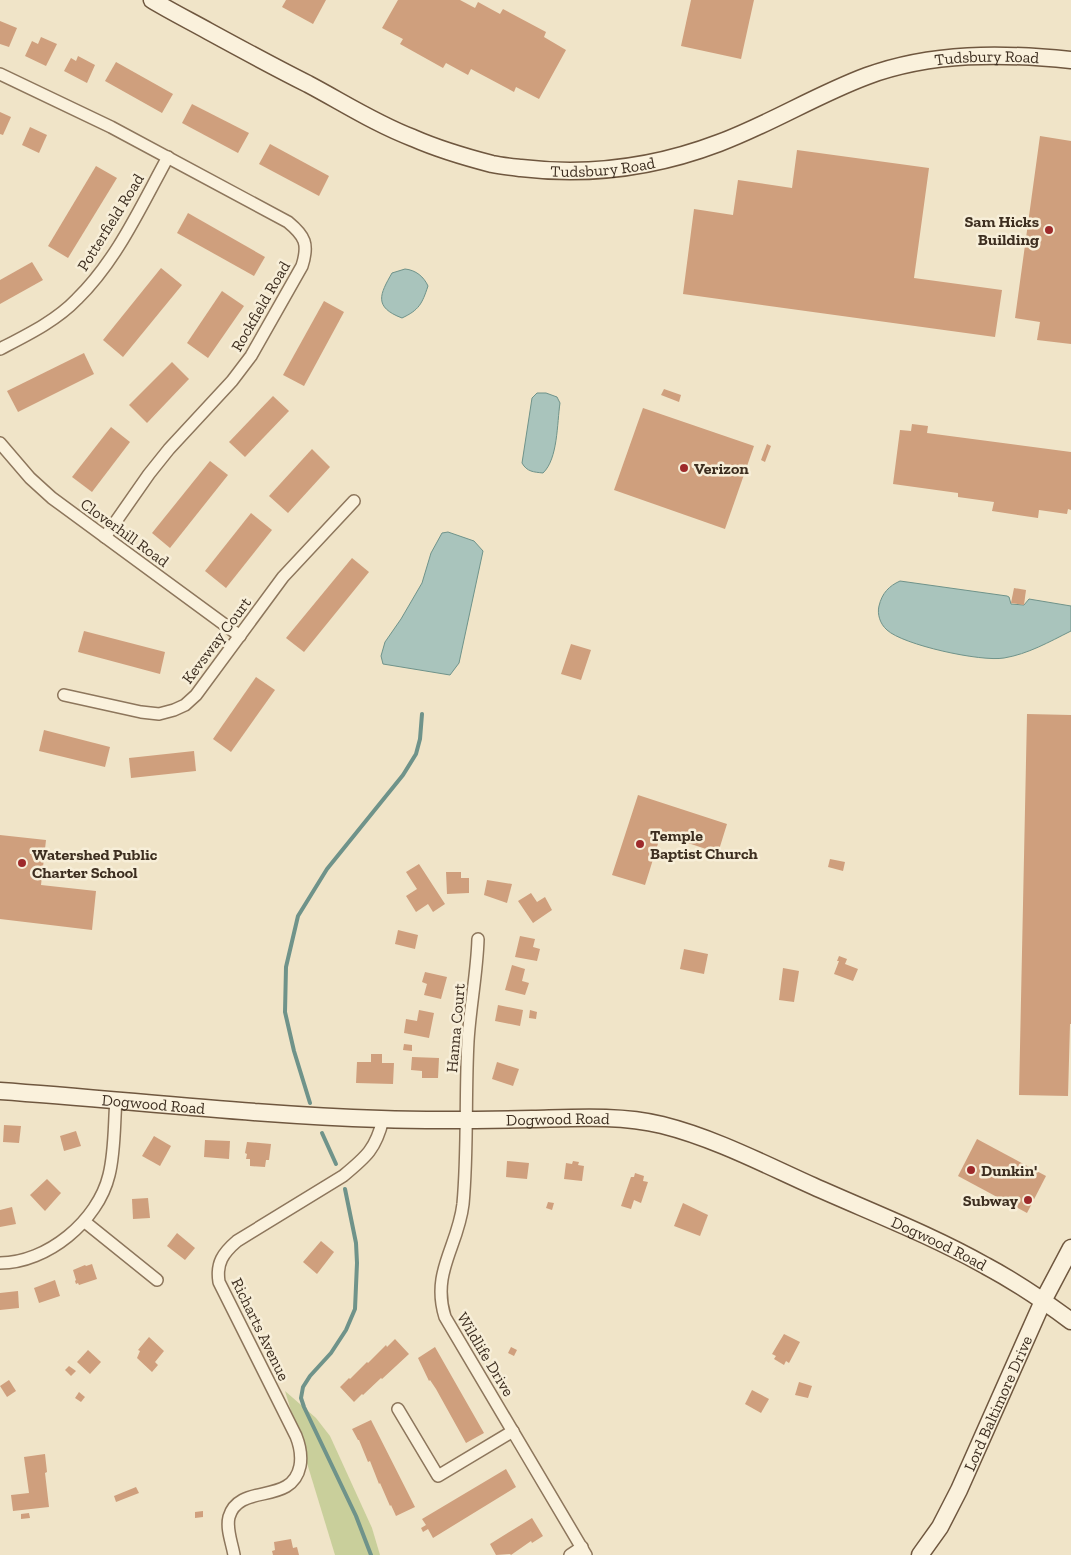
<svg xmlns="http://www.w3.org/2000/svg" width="1071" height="1555" font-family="'Zilla Slab',serif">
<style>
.green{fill:#c9cf9b}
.water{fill:#a9c4bc;stroke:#6f938a}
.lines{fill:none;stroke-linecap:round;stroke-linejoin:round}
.stream{stroke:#6f938a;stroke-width:4}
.building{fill:#cf9f7d}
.street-casing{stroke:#8d765c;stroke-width:14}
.secondary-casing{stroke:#6f573f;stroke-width:19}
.street{stroke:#faf1dc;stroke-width:11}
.secondary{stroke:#faf1dc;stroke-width:16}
.poi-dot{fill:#9e2a2b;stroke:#f7eed8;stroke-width:2}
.labels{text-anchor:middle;stroke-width:5;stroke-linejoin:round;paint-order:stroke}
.street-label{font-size:16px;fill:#3d2e20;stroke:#f7eed8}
.poi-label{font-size:16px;font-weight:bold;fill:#3d2e20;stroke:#f7eed8;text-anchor:start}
</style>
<rect width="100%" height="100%" fill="#f0e4c8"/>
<!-- green -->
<path class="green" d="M285,1391l31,27 14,18 42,92 8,27h-45z"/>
<!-- water -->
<g class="water">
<path d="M405,269c11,1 19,8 23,17 -6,18 -9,24 -26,32 -29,-11 -22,-24 -10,-45z"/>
<path d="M537,393h9l11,4 3,6c-3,20 -2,56 -17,70 -9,-1 -16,-1 -21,-10l10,-65z"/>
<path d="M448,532l26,9 9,10 -24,112 -9,12 -67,-11 -2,-8 4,-14 16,-23 21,-36 9,-30 11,-20z"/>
<path d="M900,581l107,15 2,1 2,7 13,1 5,-6 42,7v25c-22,11 -43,23 -67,27 -23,4 -101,-13 -117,-28 -7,-6 -10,-16 -8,-24 3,-13 10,-20 21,-25z"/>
</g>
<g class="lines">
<!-- stream -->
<g class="stream">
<path d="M310,1103l-16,-52 -9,-39 1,-45 12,-51 29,-47 76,-94 13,-21 4,-15 2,-25"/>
<path d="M322,1133l14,31"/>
<path d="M345,1189l11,54 1,20 -2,46 -9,21 -15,23 -21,23 -7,11 -2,11 3,9 52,109 15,39"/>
</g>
</g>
<!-- building -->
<g class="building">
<path d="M286,0h40l-13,24 -31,-17z"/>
<path d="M398,0h62l15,8 3,-6 22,12 3,-5 43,23 -2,5 22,13 -27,49 -23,-12 -2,5 -43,-23 -3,6 -22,-12 -3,5 -43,-24 3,-5 -21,-11z"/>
<path d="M691,0h63l-13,59 -60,-13z"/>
<path d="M0,21l17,7 -8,19 -9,-3z"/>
<path d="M41,37l16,7 -11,22 -21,-10 7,-15 6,3z"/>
<path d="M78,56l17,9 -8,18 -23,-12 7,-13 5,3z"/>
<path d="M116,62l57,32 -11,19 -57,-32z"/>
<path d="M192,104l57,29 -11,20 -56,-30z"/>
<path d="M0,112l11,5 -8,18 -3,-1z"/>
<path d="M30,127l17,8 -8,18 -17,-8z"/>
<path d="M1040,136l31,5v203l-34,-4 3,-18 -25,-4z"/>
<path d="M270,144l59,32 -10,20 -60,-32z"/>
<path d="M797,150l132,18 -15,110 88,12 -7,47 -312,-43 11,-85 39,6 5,-35 54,8z"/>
<path d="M96,166l21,12 -49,80 -20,-12z"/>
<path d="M188,213l77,44 -11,19 -77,-43z"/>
<path d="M32,262l11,18 -43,24v-24z"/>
<path d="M161,268l21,17 -59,72 -20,-17z"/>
<path d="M222,291l22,15 -36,52 -21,-15z"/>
<path d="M324,301l20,11 -40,74 -21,-11z"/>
<path d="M84,353l10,21 -76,38 -11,-21z"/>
<path d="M172,362l17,17 -42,44 -18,-18z"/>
<path d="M664,389l17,6 -2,7 -18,-7z"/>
<path d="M273,396l16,15 -44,46 -16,-15z"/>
<path d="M643,408l111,38 -29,83 -111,-39z"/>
<path d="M912,424l16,2 -1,7 144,19v58l-3,-1 -1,5 -28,-4 -1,8 -46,-7 2,-9 -36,-5v-4l-65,-9 7,-54 11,1z"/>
<path d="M111,427l19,15 -38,50 -20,-15z"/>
<path d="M767,444l4,2 -6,16 -4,-2z"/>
<path d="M312,449l18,18 -42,46 -19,-17z"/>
<path d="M210,461l18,14 -58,73 -18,-15z"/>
<path d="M251,513l21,17 -46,58 -21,-17z"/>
<path d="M352,558l17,14 -65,80 -18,-14z"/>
<path d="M1014,588l12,2 -2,15 -13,-2z"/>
<path d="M84,631l81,21 -5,22 -82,-22z"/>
<path d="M571,644l20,6 -10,30 -20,-6z"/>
<path d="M256,677l19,13 -44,62 -18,-13z"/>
<path d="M1027,714l44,1v309h-1l-2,72 -49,-1z"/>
<path d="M44,730l66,17 -5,20 -66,-16z"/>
<path d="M194,751l2,20 -65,7 -2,-20z"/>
<path d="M638,795l89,29 -9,29 -57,-19 -16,51 -33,-10z"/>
<path d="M0,835l46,5 -5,45 55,6 -4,39 -92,-11z"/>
<path d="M830,859l15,3 -2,9 -15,-4z"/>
<path d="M419,864l26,40 -12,8 -5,-8 -12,8 -10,-16 11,-7 -11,-17z"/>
<path d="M446,872h15v6h8v15l-22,1z"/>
<path d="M487,880l25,4 -5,19 -23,-8z"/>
<path d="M531,893l6,9 8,-5 7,13 -19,13 -15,-22z"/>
<path d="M398,930l20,5 -3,14 -20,-5z"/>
<path d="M520,936l15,3 -2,8 7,2 -3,12 -22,-4z"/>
<path d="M684,949l24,5 -4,20 -24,-5z"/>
<path d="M839,956l8,3 -2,5 13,5 -5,12 -19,-7 5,-13h-2z"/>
<path d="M512,965l13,4 -3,12 7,2 -4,12 -20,-5z"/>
<path d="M783,968l16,3 -5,31 -15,-2z"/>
<path d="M425,972l22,5 -6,22 -17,-4 3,-11 -5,-2z"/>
<path d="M498,1005l25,5 -3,16 -25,-5z"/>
<path d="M419,1010l15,3 -5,25 -25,-5 2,-14 11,2z"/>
<path d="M530,1010l7,2 -1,7 -7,-1z"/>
<path d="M404,1044l8,1v6l-9,-1z"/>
<path d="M371,1054h11v9h12l-1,21 -37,-1 1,-21h14z"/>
<path d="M412,1057l27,1 -1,20h-16v-7l-11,-1z"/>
<path d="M497,1062l22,7 -6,17 -21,-7z"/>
<path d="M4,1125l17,1 -2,17 -16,-1z"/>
<path d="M76,1131l5,15 -17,5 -4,-15z"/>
<path d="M154,1136l17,10 -11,20 -18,-10z"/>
<path d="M977,1139l69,37 -19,37 -69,-37z"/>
<path d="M205,1140l25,1 -1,18 -25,-2z"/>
<path d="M247,1142l24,2 -2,16h-3l-1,7 -15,-1v-7h-4l1,-5 -2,-1z"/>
<path d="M507,1161l22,2 -2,16 -21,-2z"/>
<path d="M573,1161l6,1 -1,3 6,1 -2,15 -18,-2 2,-16 6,1z"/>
<path d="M635,1173l9,3 -1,5 5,1 -7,21 -7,-3 -3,9 -10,-3 10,-29h3z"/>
<path d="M47,1179l14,14 -16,18 -15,-16z"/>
<path d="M148,1198l2,20 -17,1 -1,-20z"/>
<path d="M548,1202l6,1 -2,7 -6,-2z"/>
<path d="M683,1203l25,12 -8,21 -26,-10z"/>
<path d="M12,1207l4,17 -16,3v-17z"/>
<path d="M177,1233l18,15 -10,12 -18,-14z"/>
<path d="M321,1241l13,11 -17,22 -14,-12z"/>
<path d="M92,1264l5,15 -18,6 -1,-2 -2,1 -1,-3 1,-1 -3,-10 12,-5 1,1z"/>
<path d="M55,1280l5,16 -21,7 -5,-15z"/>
<path d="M18,1291l1,17 -19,2v-17z"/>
<path d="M784,1334l16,8 -11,21 -3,-2 -2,4 -10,-6 2,-3 -4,-2z"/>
<path d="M149,1337l15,14 -9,11 3,3 -6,7 -15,-14 3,-7 -2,-1z"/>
<path d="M395,1339l14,15 -27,25 -1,-1 -18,17 -1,-1 -8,8 -14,-15 9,-9 1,1 17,-17 1,1 18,-18 1,2z"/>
<path d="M435,1347l49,86 -18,10 -30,-54 -6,-9 -1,1 -11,-23z"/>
<path d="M511,1347l6,3 -3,6 -6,-3z"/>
<path d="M88,1350l13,12 -11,12 -13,-12z"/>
<path d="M69,1366l7,5 -5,5 -6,-6z"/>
<path d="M9,1380l7,11 -9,6 -7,-11z"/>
<path d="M799,1382l13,4 -4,12 -13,-3z"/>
<path d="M752,1390l17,9 -8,14 -16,-9z"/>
<path d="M79,1392l6,5 -4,5 -6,-4z"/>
<path d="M371,1420l44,87 -19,9 -5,-11 -1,1 -10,-23 -1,1 -9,-23 -2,1 -9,-22h-1l-6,-11z"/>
<path d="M45,1454l2,18 -2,1 4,34 -36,4 -2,-16 18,-2 -5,-36z"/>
<path d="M506,1469l10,18 -83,51 -5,-9 -5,3 -2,-4 5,-3 -4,-6z"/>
<path d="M136,1487l3,6 -23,9 -2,-6z"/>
<path d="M203,1511v6l-8,1v-6z"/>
<path d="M29,1513l1,5 -9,1v-5z"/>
<path d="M532,1518l11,18 -11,7 -1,-2 -20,14 -1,-1 -14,1 -6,-11z"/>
<path d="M291,1539l2,9 4,-1 2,8h-26l-1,-4 3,-1 -1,-8z"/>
</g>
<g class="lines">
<!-- street casing -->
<g class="street-casing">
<g id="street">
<path d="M0,74l111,53 177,95c17,14 21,22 14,44l-51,90 -19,25 -63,68 -20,25 -44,63"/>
<path d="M0,349c27,-14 56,-28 77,-50 40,-39 64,-93 91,-142"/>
<path d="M0,443l30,35 22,20 188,138"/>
<path d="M64,695l77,17 18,2 15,-4 11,-5 11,-10 87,-118 71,-76"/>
<path d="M478,939c-1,34 -8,68 -10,102 -3,54 0,109 -5,163 -5,43 -32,68 -18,113l141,238"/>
<path d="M85,1222l72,58"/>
<path d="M0,1263c47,0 98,-42 109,-88 6,-24 5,-50 7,-76"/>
<path d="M398,1409l40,67 75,-45"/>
<path d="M234,1555c-2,-12 -8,-26 -5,-38 10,-35 63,-11 71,-51 2,-11 0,-20 -4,-30l-77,-154c-3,-19 4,-29 18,-41l106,-65c23,-19 33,-27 40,-57"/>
<path d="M570,1555l12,-8"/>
</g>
</g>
<!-- secondary casing -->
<g class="secondary-casing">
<g id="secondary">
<path id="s1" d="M152,0c18,11 38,21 56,31 33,18 66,36 100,53 34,18 68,40 105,54 25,11 52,19 79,26 10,2 20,3 29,4 67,8 135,-1 198,-25 51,-19 97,-48 148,-67 65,-24 136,-23 204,-16"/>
<path id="s2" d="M0,1091c127,9 254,24 381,28 51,2 101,1 152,0 42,-1 87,-4 129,6 52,13 102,39 151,61 58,26 118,49 173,80 30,16 58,35 85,55"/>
<path id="s3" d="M920,1555l20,-28 19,-37 84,-189 28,-53"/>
</g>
</g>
<!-- street -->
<use href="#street" class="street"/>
<!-- secondary -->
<use href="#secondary" class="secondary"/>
</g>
<!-- markers -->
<g class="poi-dot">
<circle cx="1049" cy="230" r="5"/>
<circle cx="684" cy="468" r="5"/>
<circle cx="640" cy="844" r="5"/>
<circle cx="22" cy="863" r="5"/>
<circle cx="971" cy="1170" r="5"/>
<circle cx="1028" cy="1200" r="5"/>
</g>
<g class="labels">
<!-- street labels -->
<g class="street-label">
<text dy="6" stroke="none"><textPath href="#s1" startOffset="894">Tudsbury Road</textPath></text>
<text dy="6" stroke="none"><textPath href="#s1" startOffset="490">Tudsbury Road</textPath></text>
<text transform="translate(110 222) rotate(-58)" y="6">Potterfield Road</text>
<text transform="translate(260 306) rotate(-60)" y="6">Rockfield Road</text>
<text transform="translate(125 532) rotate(36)" y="6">Cloverhill Road</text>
<text transform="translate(216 640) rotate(-53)" y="6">Kevsway Court</text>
<text transform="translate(455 1028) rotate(-85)" y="6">Hanna Court</text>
<text dy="6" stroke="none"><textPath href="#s2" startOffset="154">Dogwood Road</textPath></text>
<text dy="6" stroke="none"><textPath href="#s2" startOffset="559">Dogwood Road</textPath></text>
<text dy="6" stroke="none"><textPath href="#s2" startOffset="965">Dogwood Road</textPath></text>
<text transform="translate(261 1329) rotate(64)" y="6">Richarts Avenue</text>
<text transform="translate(486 1354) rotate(59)" y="6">Wildlife Drive</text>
<text dy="6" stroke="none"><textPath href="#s3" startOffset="171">Lord Baltimore Drive</textPath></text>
</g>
<!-- poi labels -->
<g class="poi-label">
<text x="1039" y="227" text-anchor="end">Sam Hicks<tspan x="1039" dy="18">Building</tspan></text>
<text x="694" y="474">Verizon</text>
<text x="650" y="841">Temple<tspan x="650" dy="18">Baptist Church</tspan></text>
<text x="32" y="860">Watershed Public<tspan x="32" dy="18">Charter School</tspan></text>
<text x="981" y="1176">Dunkin'</text>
<text x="1018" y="1206" text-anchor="end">Subway</text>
</g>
</g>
</svg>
